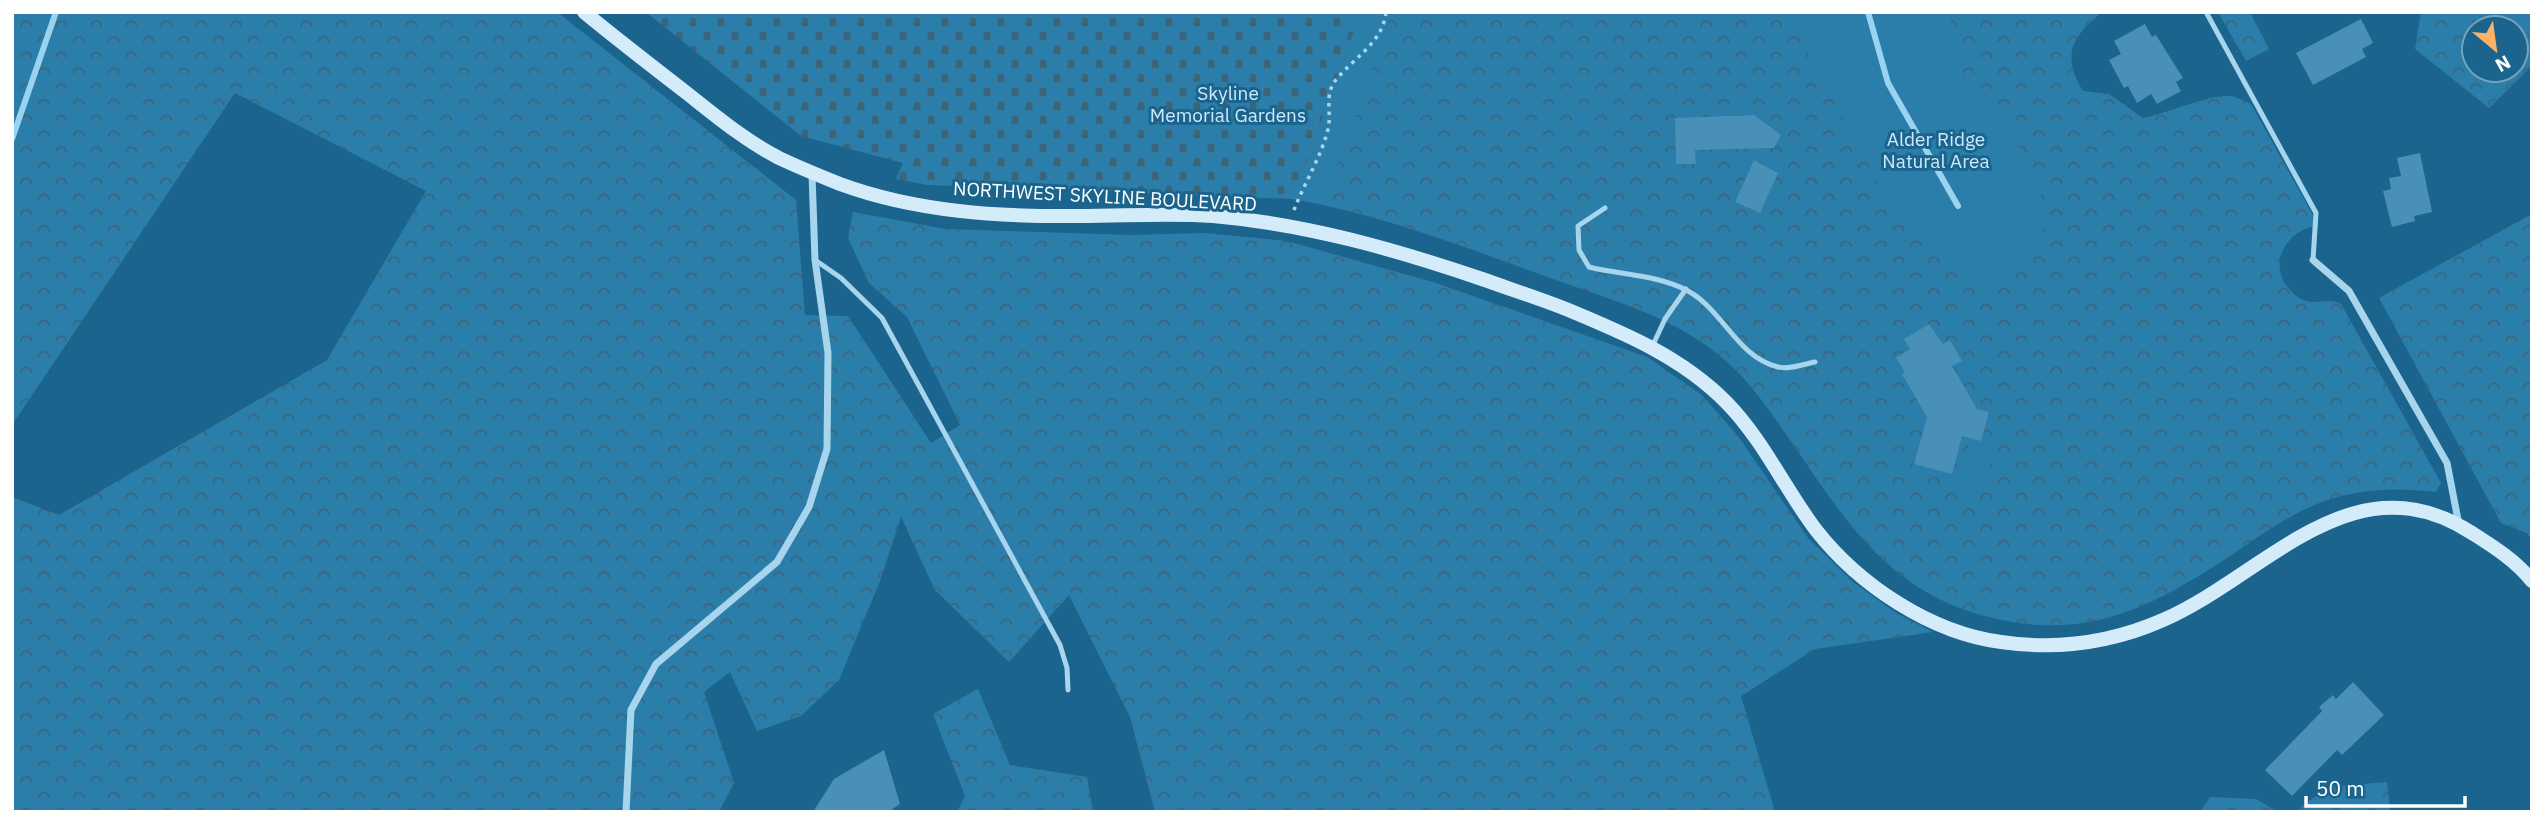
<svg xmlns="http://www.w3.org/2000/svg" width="2544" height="824" font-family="'IBM Plex Sans',sans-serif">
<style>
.forest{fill:url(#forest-crowns);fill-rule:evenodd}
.cemetery{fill:url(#cemetery-stones)}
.green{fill:#2b7ea9}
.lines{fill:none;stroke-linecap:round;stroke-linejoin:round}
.stream{stroke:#9ad3ef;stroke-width:6}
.building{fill:#4890b7}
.path{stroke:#a7d5ed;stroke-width:3.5;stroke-dasharray:3.5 5;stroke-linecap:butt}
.service{stroke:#a7d5ed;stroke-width:5}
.minor{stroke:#a7d5ed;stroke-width:7}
.secondary{stroke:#d4ecfa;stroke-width:14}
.labels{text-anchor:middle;stroke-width:6;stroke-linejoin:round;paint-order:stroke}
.park-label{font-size:19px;fill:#cdeafa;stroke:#1b648d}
.street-label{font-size:19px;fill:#fff;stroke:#1b648d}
</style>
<defs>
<pattern id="forest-crowns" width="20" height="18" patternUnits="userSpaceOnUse" patternTransform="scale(1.75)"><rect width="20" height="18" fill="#2b7ea9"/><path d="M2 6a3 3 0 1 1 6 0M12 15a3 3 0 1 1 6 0" fill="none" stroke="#3c657a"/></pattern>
<pattern id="cemetery-stones" width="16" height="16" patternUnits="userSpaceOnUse" patternTransform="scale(1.75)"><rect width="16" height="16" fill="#2b7ea9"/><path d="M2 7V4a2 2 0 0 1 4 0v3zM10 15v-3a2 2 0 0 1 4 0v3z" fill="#3c657a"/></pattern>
</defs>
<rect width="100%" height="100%" fill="#1b648d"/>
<!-- forest -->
<g class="forest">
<path d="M12,12h545l239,188 9,115 43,1 83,127 29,-18 -53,-108 -38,-34 -21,-45 5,-26 93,17 184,6 75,-2 82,8 149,42 211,74 55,38 36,41 70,102 45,44 43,31 37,19 -118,17 -74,47 34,116h-620l-25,-95 -61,-122 -60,67 -74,-72 -34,-73 -21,64 -41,99 -38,36 -44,15 -27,-59 -26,20 30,91 -15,29h-707v-315l47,18 268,-155 99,-169 -191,-98 -223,332z"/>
<path d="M1155,12h947c-30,25 -41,43 -19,79l26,3 34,24c26,-5 63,-23 87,-22 7,1 15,5 21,8l68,122c-32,2 -53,38 -29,64 19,22 35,5 51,14l100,179 -5,9c-42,-5 -84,-3 -124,14 -28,12 -54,31 -79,48 -82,54 -147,89 -248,62 -104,-27 -147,-108 -204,-189 -17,-24 -33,-47 -55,-66 -48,-43 -114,-61 -173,-82 -86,-31 -170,-64 -260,-80l1,-25z"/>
<path d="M2218,12h32l19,37 -23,12z"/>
<path d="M2421,12h111v54l-43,42 -74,-59zM2516,28v42h-42v-42z"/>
<path d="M2532,214v326l-5,-7 -26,-10 -122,-225z"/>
<path d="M978,689l32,76 77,12 6,35h-136l8,-16 -32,-82z"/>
<path d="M2387,782l3,27 -4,3h-92l34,-25z"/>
<path d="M2210,797l46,2 22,13h-78z"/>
</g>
<!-- cemetery -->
<path class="cemetery" d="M646,12h715l-68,187 -366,-14 -31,-6 7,-16 -102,-27z"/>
<!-- green -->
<g class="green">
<path d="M1361,12h31l-69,192 -30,-5z"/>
<path d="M1787,12h161l18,72 46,51 28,57 3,11v24l-7,24 -7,10 -17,16 -23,10 -12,2 -97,-102z"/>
<path d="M1970,441l25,8 -14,43 -25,-7z"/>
</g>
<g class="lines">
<!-- stream -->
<g class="stream">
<path d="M1868,12l20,71 70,123"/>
<path d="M12,139l44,-127"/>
</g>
</g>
<!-- building -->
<g class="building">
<path d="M2361,19l12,24 -11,6 4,8 -53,28 -17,-32z"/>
<path d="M2145,24l7,13 4,-2 27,43 -7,4 5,9 -24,13 -6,-10 -14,9 -9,-17 -4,2 -15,-28 12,-6 -7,-13z"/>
<path d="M1754,115l27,20 -7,13 -79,2 1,14h-20l-1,-46z"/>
<path d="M2420,153l12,59 -18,4 1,5 -23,6 -9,-36 8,-2 -2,-11 12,-2 -4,-18z"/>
<path d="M1754,160l24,13 -18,40 -25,-11z"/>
<path d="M1929,324l14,20 7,-4 12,21 -10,5 25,43 12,3 -8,29 -19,-5 -10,38 -38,-10 13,-47 -25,-43 3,-2 -9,-14 14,-9 -6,-10z"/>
<path d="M2353,682l31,33 -42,40 -5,-5 -45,46 -27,-26 57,-59 -3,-4 14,-12 3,4z"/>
<path d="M884,750l16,54 -12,8h-75l21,-33z"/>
</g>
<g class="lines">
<!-- path -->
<path class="path" d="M1294,210c10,-26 28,-55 34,-81 4,-17 -4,-33 7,-48 18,-23 48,-38 51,-69"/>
<!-- service -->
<g class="service">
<path d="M2206,12l110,201 -3,47"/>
<path d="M1605,208l-27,18 1,24 10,17c32,8 70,8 99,24 35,19 49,66 90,76 10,3 26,-3 37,-5"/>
<path d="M815,260l26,18 41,40 178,327 7,23 1,22"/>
<path d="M1652,347l13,-28 21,-30"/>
</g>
<!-- minor -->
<g class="minor">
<path d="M2313,260l36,31 98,172 12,62"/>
<path d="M626,812l5,-102 25,-46 121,-102 32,-55 18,-58 1,-96 -13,-93 -3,-86"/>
</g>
<!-- secondary -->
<path class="secondary" d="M584,12c34,28 69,55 104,82 29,23 58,47 91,64 19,9 41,18 61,26 76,28 160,33 240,32 45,0 89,-3 133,0 93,8 181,33 269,63 28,10 56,19 84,30 58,24 116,48 161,94 36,37 58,86 89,127 43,55 115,103 185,112 56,8 110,1 162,-22 103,-45 189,-164 309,-87 22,14 43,27 60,48"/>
</g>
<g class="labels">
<!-- park labels -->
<g class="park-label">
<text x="1228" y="100">Skyline<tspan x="1228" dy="22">Memorial Gardens</tspan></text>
<text x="1936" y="146">Alder Ridge<tspan x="1936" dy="22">Natural Area</tspan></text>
</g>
<!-- street labels -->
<g class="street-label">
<text transform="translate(1105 196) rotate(3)" y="7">NORTHWEST SKYLINE BOULEVARD</text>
</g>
</g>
<!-- border -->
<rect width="2544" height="824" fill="none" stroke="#ffffff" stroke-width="28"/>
<!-- north arrow -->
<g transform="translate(2495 49) rotate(151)"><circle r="33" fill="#1b648d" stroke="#76a2bb" stroke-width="2"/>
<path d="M0-5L12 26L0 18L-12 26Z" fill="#feb364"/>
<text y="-10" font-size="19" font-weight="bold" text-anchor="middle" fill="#ffffff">N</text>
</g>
<!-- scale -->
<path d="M2306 796v10h159v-10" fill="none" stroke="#ffffff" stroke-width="3.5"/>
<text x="2316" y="796" font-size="21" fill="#ffffff" stroke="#1b648d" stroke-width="5" paint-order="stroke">50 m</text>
</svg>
